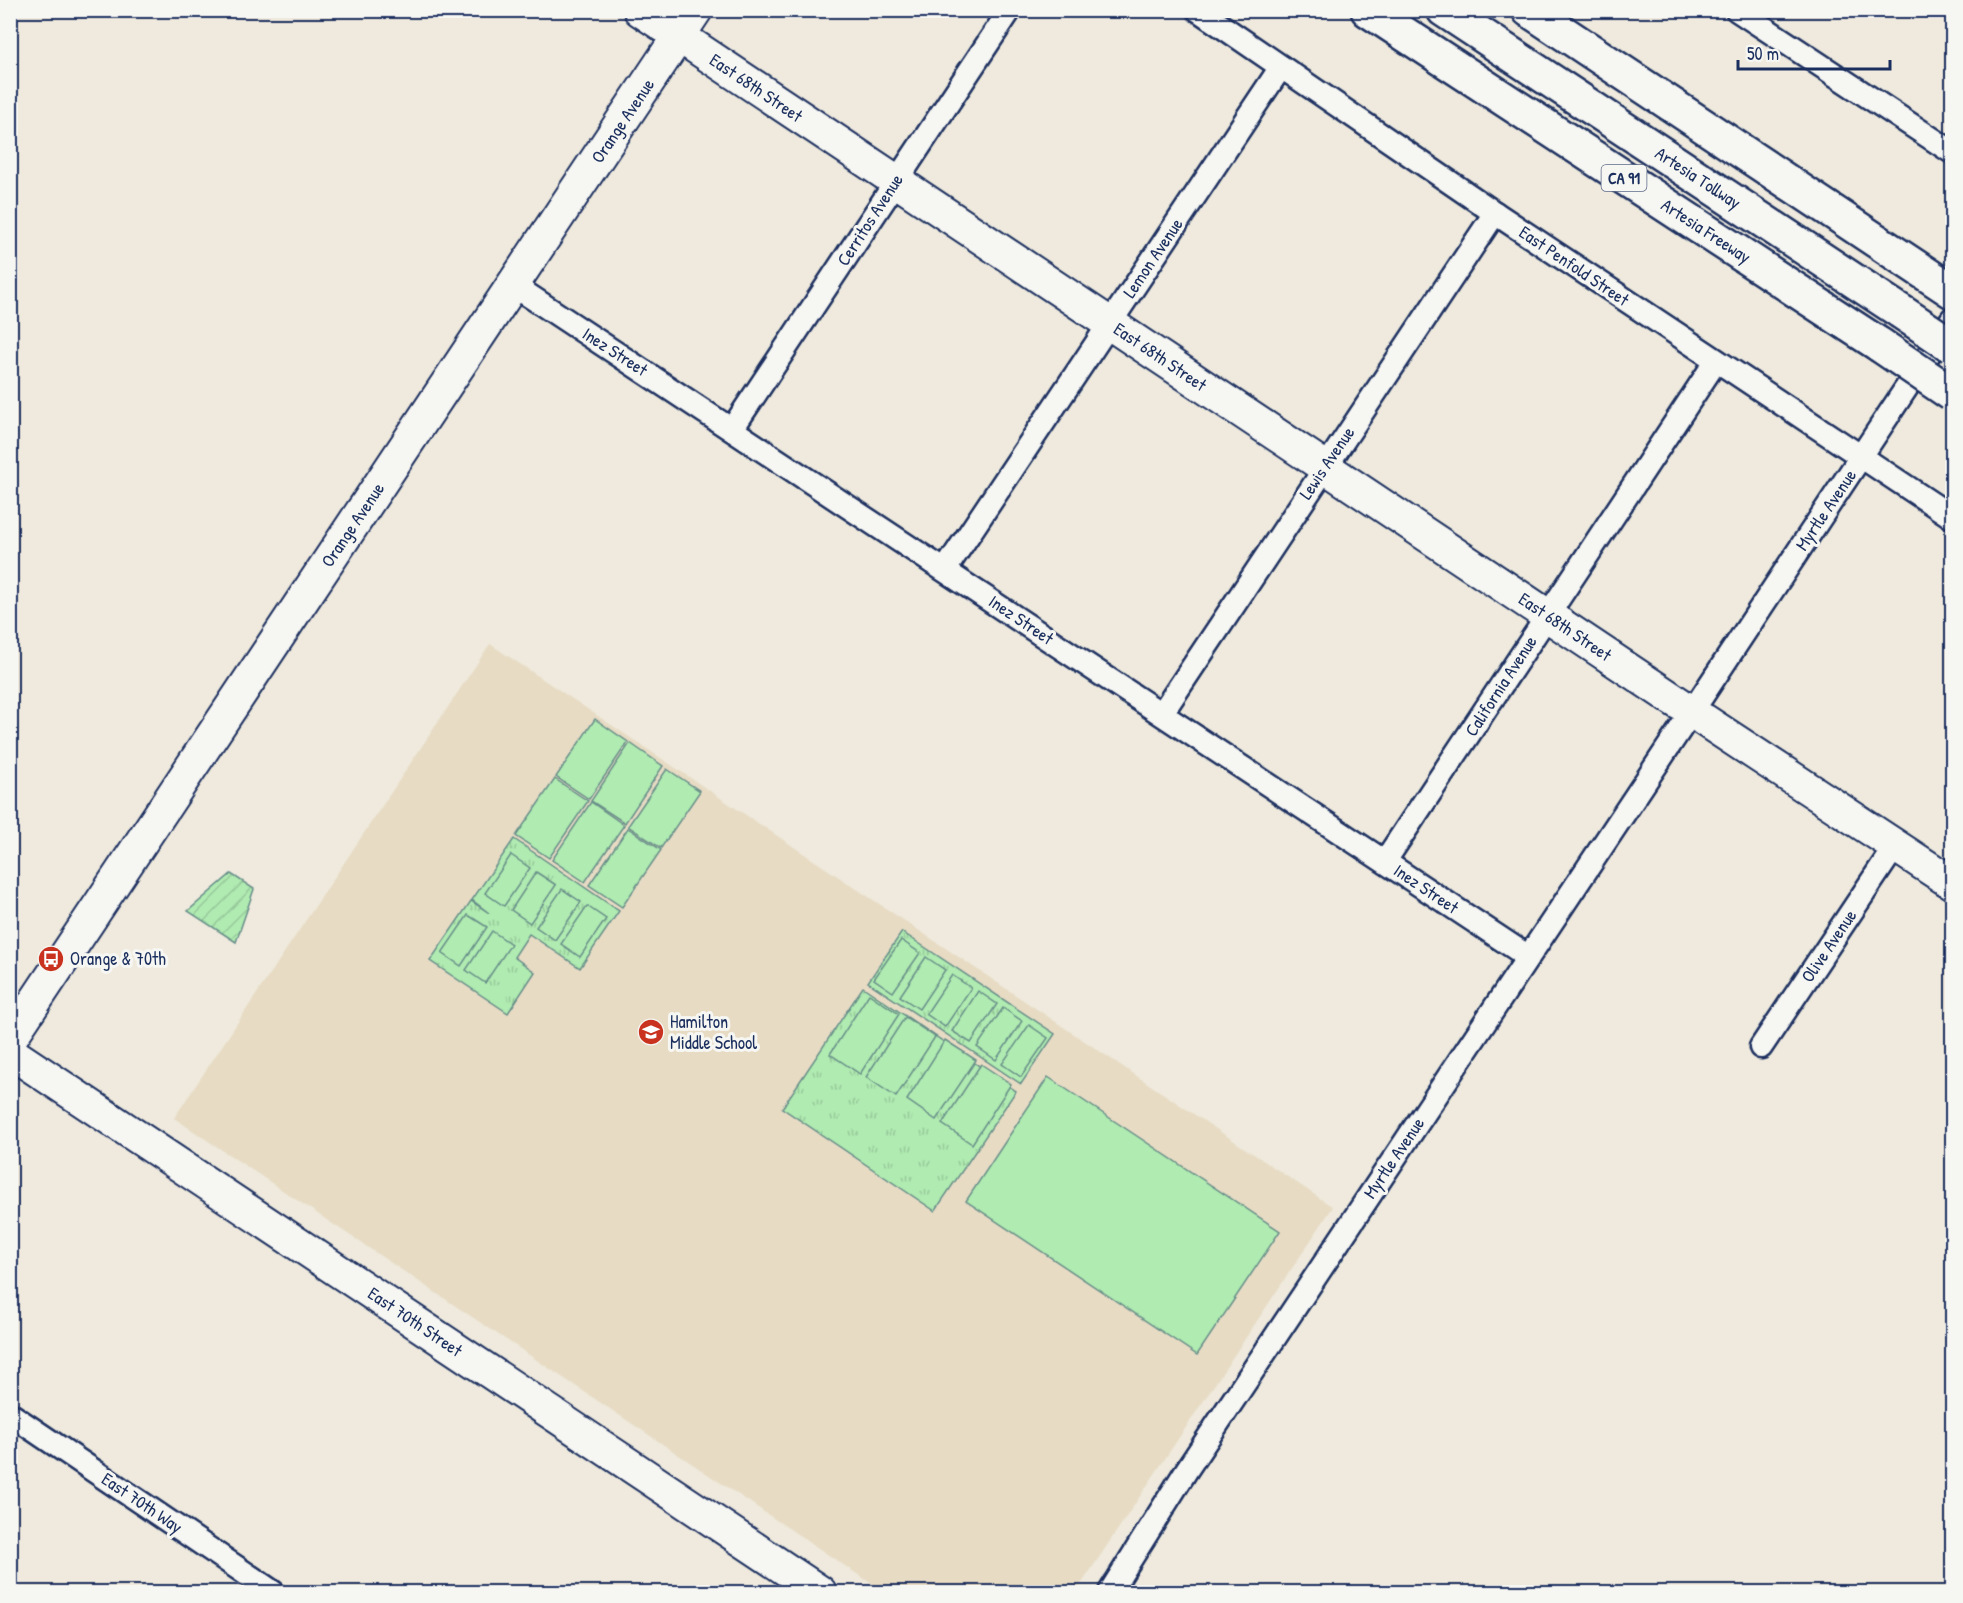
<svg xmlns="http://www.w3.org/2000/svg" width="1963" height="1603" font-family="'Patrick Hand',sans-serif">
<style>
.built{fill:#e7dbc4}
.grass{fill:url(#grass-tufts);stroke:#668d88;stroke-width:1.5}
.garden{fill:url(#garden-furrows);stroke:#668d88;stroke-width:1.5}
.pitch{fill:#b0ebb1;stroke:#668d88;stroke-width:1.5}
.lines{fill:none;stroke-linecap:round;stroke-linejoin:round}
.street-casing{stroke:#1b2f5e;stroke-width:27}
.secondary-casing{stroke:#1b2f5e;stroke-width:36}
.highway-casing{stroke:#1b2f5e;stroke-width:38}
.street{stroke:#f6f6f2;stroke-width:22}
.secondary{stroke:#f6f6f2;stroke-width:32}
.highway{stroke:#f6f6f2;stroke-width:33}
.highway-bridge-casing{stroke:#1b2f5e;stroke-width:38;stroke-linecap:butt}
.highway-bridge{stroke:#f6f6f2;stroke-width:33}
.labels{text-anchor:middle;stroke-width:6;stroke-linejoin:round;paint-order:stroke}
.shield{fill:#f6f6f2;stroke:#5d6b8a;stroke-width:1.5}
.shield-label{font-size:16px;font-weight:bold;fill:#1b2f5e}
.street-label{font-size:18px;fill:#1b2f5e;stroke:#f6f6f2}
.poi-label{font-size:18px;fill:#1b2f5e;stroke:#f6f6f2;text-anchor:start}
</style>
<defs>
<pattern id="grass-tufts" width="24" height="20" patternUnits="userSpaceOnUse" patternTransform="scale(1.5)"><rect width="24" height="20" fill="#b0ebb1"/><path d="M3 7l-1-3M5 7V3M7 7l1-3M15 17l-1-3M17 17v-4M19 17l1-3" fill="none" stroke="#97ca9b"/></pattern>
<pattern id="garden-furrows" width="10" height="10" patternUnits="userSpaceOnUse" patternTransform="scale(1.5)"><rect width="10" height="10" fill="#b0ebb1"/><path d="M-1 1l2-2M0 10L10 0M9 11l2-2" fill="none" stroke="#97ca9b"/></pattern>
</defs>
<rect width="100%" height="100%" fill="#efeadd"/>
<filter id="ink" filterUnits="userSpaceOnUse"><feTurbulence type="fractalNoise" baseFrequency=".0167" numOctaves="2"/><feDisplacementMap in="SourceGraphic" scale="12" xChannelSelector="R" yChannelSelector="G"/><feConvolveMatrix kernelMatrix="1 2 1 2 8 2 1 2 1" color-interpolation-filters="sRGB"/></filter>
<g filter="url(#ink)">
<!-- built -->
<path class="built" d="M490,644l843,563 -257,385h-192l-710,-474z"/>
<!-- grass -->
<g class="grass">
<path d="M514,839l105,72 -39,57 -51,-34 -15,23 21,15 -27,41 -78,-52 41,-60 18,12 -17,-13z"/>
<path d="M902,932l153,102 -34,50 -153,-102z"/>
<path d="M863,987l153,104 -81,120 -153,-103z"/>
</g>
<!-- garden -->
<path class="garden" d="M231,874l23,15 -18,53 -48,-31z"/>
<!-- pitch -->
<g class="pitch">
<path d="M595,719l33,23 -39,57 -33,-22z"/>
<path d="M630,743l33,23 -38,57 -34,-22z"/>
<path d="M667,769l33,22 -39,57 -33,-22z"/>
<path d="M555,779l33,22 -39,57 -33,-22z"/>
<path d="M591,802l33,23 -39,57 -33,-22z"/>
<path d="M628,828l33,22 -39,57 -33,-22z"/>
<path d="M511,855l19,13 -26,38 -19,-13z"/>
<path d="M536,872l20,13 -26,38 -19,-13z"/>
<path d="M562,889l19,13 -26,38 -19,-13z"/>
<path d="M587,906l19,13 -26,38 -19,-13z"/>
<path d="M468,915l19,12 -26,39 -19,-13z"/>
<path d="M492,931l19,13 -26,39 -19,-13z"/>
<path d="M901,940l19,13 -27,39 -19,-13z"/>
<path d="M926,957l19,13 -26,39 -19,-13z"/>
<path d="M952,975l19,13 -26,39 -19,-13z"/>
<path d="M978,991l19,13 -26,39 -19,-12z"/>
<path d="M869,994l30,20 -39,60 -30,-20z"/>
<path d="M1003,1008l19,13 -26,39 -19,-13z"/>
<path d="M905,1017l30,20 -39,60 -30,-20z"/>
<path d="M1029,1025l19,13 -27,39 -19,-13z"/>
<path d="M945,1040l31,20 -40,60 -29,-20z"/>
<path d="M981,1064l30,20 -39,60 -30,-20z"/>
<path d="M1048,1077l232,154 -83,124 -231,-154z"/>
</g>
<g class="lines">
<!-- street casing -->
<g class="street-casing">
<g id="street">
<path d="M1198,10l297,203 457,304"/>
<path d="M1737,10l215,142"/>
<path d="M513,285l1014,671"/>
<path d="M732,429l278,-419"/>
<path d="M945,570l336,-503"/>
<path d="M1699,701l253,-382"/>
<path d="M1162,713l333,-500"/>
<path d="M1385,861l331,-500"/>
<path d="M1761,1047l135,-202"/>
<path d="M10,1414l263,178"/>
<path d="M1110,1592l76,-121 497,-746"/>
</g>
</g>
<!-- secondary casing -->
<g class="secondary-casing">
<g id="secondary">
<path d="M640,10l1040,694"/>
<path d="M1704,720l248,163"/>
<path d="M10,1039l686,-1029"/>
<path d="M10,1052l810,540"/>
</g>
</g>
<!-- highway casing -->
<g class="highway-casing">
<g id="highway">
<path d="M1368,10l512,335"/>
<path d="M1444,10l456,301"/>
<path d="M1529,10l423,281"/>
</g>
</g>
<!-- street -->
<use href="#street" class="street"/>
<!-- secondary -->
<use href="#secondary" class="secondary"/>
<!-- highway -->
<use href="#highway" class="highway"/>
<!-- highway-bridge casing -->
<g class="highway-bridge-casing">
<g id="highway-bridge">
<path d="M1900,311l52,35"/>
<path d="M1880,345l72,49"/>
</g>
</g>
<!-- highway-bridge -->
<use href="#highway-bridge" class="highway-bridge"/>
</g>
</g>
<!-- icons -->
<defs>
<g id="bus-disc" transform="scale(1.35)"><circle r="9.5" fill="#c8321e" stroke="#f6f6f2"/><path d="M-5-6H5V4H4V6H2V4H-2V6H-4V4H-5ZM-3.5-4V0h7V-4ZM-3.5 1.2v1.5H-2V1.2ZM2 1.2v1.5H3.5V1.2Z" fill="#fff"/></g>
<g id="school-disc" transform="scale(1.35)"><circle r="9.5" fill="#c8321e" stroke="#f6f6f2"/><path d="M0-5L7-2L0 1L-7-2ZM-4 1L0 2.5L4 1V4Q0 6-4 4Z" fill="#fff"/></g>
</defs>
<g fill-rule="evenodd">
<use href="#bus-disc" x="51" y="959"/>
<use href="#school-disc" x="651" y="1032"/>
</g>
<g class="labels">
<!-- shield labels -->
<rect class="shield" x="1601.5" y="165" width="45" height="26" rx="4.5"/>
<g class="shield-label">
<text x="1624" y="184">CA 91</text>
</g>
<!-- street labels -->
<g class="street-label">
<text transform="translate(756 88) rotate(34)" y="6">East 68th Street</text>
<text transform="translate(623 121) rotate(-56)" y="6">Orange Avenue</text>
<text transform="translate(1698 178) rotate(33)" y="6">Artesia Tollway</text>
<text transform="translate(870 220) rotate(-57)" y="6">Cerritos Avenue</text>
<text transform="translate(1706 231) rotate(33)" y="6">Artesia Freeway</text>
<text transform="translate(1153 258) rotate(-56)" y="6">Lemon Avenue</text>
<text transform="translate(1574 266) rotate(34)" y="6">East Penfold Street</text>
<text transform="translate(615 352) rotate(33)" y="6">Inez Street</text>
<text transform="translate(1160 357) rotate(34)" y="6">East 68th Street</text>
<text transform="translate(1327 463) rotate(-56)" y="6">Lewis Avenue</text>
<text transform="translate(1826 510) rotate(-56)" y="6">Myrtle Avenue</text>
<text transform="translate(353 525) rotate(-56)" y="6">Orange Avenue</text>
<text transform="translate(1021 620) rotate(34)" y="6">Inez Street</text>
<text transform="translate(1565 627) rotate(34)" y="6">East 68th Street</text>
<text transform="translate(1501 686) rotate(-57)" y="6">California Avenue</text>
<text transform="translate(1426 889) rotate(34)" y="6">Inez Street</text>
<text transform="translate(1829 946) rotate(-56)" y="6">Olive Avenue</text>
<text transform="translate(1394 1158) rotate(-56)" y="6">Myrtle Avenue</text>
<text transform="translate(415 1322) rotate(34)" y="6">East 70th Street</text>
<text transform="translate(142 1503) rotate(34)" y="6">East 70th Way</text>
</g>
<!-- poi labels -->
<g class="poi-label">
<text x="70" y="965">Orange &amp; 70th</text>
<text x="670" y="1028">Hamilton<tspan x="670" dy="21">Middle School</tspan></text>
</g>
</g>
<!-- margin -->
<rect width="1963" height="1603" fill="none" stroke="#f6f6f2" stroke-width="36"/>
<rect x="18" y="18" width="1927" height="1567" fill="none" stroke="#1b2f5e" stroke-width="2" filter="url(#ink)"/>
<!-- scale -->
<path d="M1738 60v9h152v-9" fill="none" stroke="#1b2f5e" stroke-width="3"/>
<text x="1747" y="60" font-size="18" fill="#1b2f5e" stroke="#f6f6f2" stroke-width="4.5" paint-order="stroke">50 m</text>
</svg>
